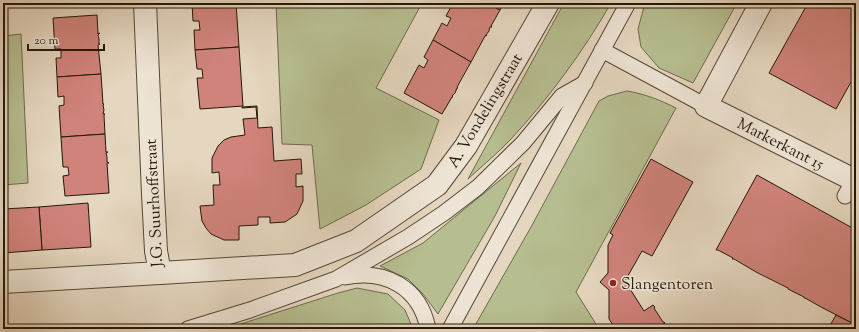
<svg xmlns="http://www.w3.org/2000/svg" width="859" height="332" font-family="'Sorts Mill Goudy',serif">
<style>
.green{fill:#b6bd90;stroke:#6e6a4c}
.building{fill:#d0837b;stroke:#251809}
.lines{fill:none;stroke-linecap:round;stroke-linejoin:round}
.lane-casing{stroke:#554836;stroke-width:17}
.street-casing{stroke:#554836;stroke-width:24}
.lane{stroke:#eee4d5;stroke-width:15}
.street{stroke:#eee4d5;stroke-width:22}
.poi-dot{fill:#8f2418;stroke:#eee4d5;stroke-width:1.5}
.labels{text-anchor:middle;stroke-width:3;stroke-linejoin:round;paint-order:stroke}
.street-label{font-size:16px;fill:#251809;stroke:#eee4d5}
.poi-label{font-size:16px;fill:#251809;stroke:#eee4d5;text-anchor:start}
</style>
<rect width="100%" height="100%" fill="#e5d6bf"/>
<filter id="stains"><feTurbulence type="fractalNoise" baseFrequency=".005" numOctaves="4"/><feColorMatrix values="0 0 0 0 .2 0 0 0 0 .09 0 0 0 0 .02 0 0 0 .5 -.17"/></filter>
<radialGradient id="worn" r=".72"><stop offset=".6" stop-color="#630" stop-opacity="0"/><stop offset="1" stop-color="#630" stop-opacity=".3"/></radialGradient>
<!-- green -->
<g class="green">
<path d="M276,3h146l-46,85 63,32 -18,49 -55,36 -46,24 -8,-84 -30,-1z"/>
<path d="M564,3h47c-28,49 -62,95 -100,136 -13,14 -29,27 -43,40z"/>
<path d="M645,3h92l-44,80 -34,-15 -18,-21 -3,-18z"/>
<path d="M21,34l7,149 -25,2v-149z"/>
<path d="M627,91c18,3 33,9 49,17l-100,184 23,37h-126l58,-102 68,-126 9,-5z"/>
<path d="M521,163l-26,53 -57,98 -15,-20 -15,-15 -28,-13 43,-23z"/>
<path d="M357,288l31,6 17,16 8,19h-188l113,-36z"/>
</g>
<!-- building -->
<g class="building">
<path d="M3,3h23v3l-23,2z"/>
<path d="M26,3h48l-48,3z"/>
<path d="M192,3h44l3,44 -44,3 -1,-20h6l-1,-9h-6z"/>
<path d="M453,3h34l13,7 -9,16 1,1h-2l-1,4 -3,4h1l-2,1 -14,26 -38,-22 9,-17 5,3 4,-8 -5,-2z"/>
<path d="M487,3h16l-3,7z"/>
<path d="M808,3h48v70l-20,36 -67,-36z"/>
<path d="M97,15l1,19 2,-1 -2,2 1,4v5h1l-2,1 3,29 -44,3 -1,-19h5v-9h-6l-2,-31z"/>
<path d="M433,40l38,22 -14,25 1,1h-1l-2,5 -3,3 1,1h-1l-10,17 -38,-21 15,-28 5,3 4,-8 -4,-3z"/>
<path d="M239,47l4,59 -43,3 -3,-31h6l-1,-9h-5l-2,-19z"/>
<path d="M101,74l2,30h1l-1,1 1,5 -1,4h2l-1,1 1,19 -44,3 -2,-31 5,-1v-9l-6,1 -1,-20z"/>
<path d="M257,106l1,22 14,-1 2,34 27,-2 1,15h-6v13l7,-1v15l-6,13 -12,8 -15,1v-6h-12v8l-19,1v14h-15l-13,-6 -5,-6 -4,-7 -1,-7 -1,-8 14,-1 -1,-20h7l-1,-13 -7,1v-15l6,-12 6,-6 7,-3 14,-2 -2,-16 14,-1 -1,-11 -14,1v-1z"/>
<path d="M105,134l1,18h2l-2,1 1,4v5l2,1h-2l2,30 -44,3 -2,-20 6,-1 -1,-8h-5l-2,-30z"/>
<path d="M651,159l42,23 -41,74 -10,-5 -17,30 19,30 9,-6 2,2 -1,1 9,14h1l1,1 -2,1 3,5h-52l1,-1 -6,-9v-29l-9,-8 8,-9v-28l5,-10 -3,-2z"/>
<path d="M757,175l99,55v95l-35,-18 -16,-9h-1v-1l-16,-8v-1l-32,-16 -22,-13h-2l1,-1 -15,-8h-2z"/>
<path d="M88,203l3,44 -49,3 -3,-43z"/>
<path d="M39,207l3,43 -39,3v-44z"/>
<path d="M836,315l20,10v4h-28z"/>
</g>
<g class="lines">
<!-- lane casing -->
<g class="lane-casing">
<g id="lane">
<path d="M602,50l104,56"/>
<path d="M845,196l9,-16"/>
<path d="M345,277c40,-8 75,10 83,52"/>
<path d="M188,329l62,-19 86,-31 72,-42 36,-24 34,-26 45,-44 39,-47 23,-13"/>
<path d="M450,329l178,-326"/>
</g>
</g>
<!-- street casing -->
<g class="street-casing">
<g id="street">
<path d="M761,3l-55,103 150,75"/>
<path d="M160,273l135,-8 61,-24 81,-56 29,-39 82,-143"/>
<path d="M3,282l157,-9 -4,-22 -3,-57 -8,-191"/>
</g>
</g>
<!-- lane -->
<use href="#lane" class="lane"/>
<!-- street -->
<use href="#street" class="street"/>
</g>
<!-- markers -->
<circle class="poi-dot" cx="613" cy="283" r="4"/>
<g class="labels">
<!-- street labels -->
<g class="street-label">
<text transform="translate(484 110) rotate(-59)" y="6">A. Vondelingstraat</text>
<text transform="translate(781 143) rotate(27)" y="6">Markerkant 15</text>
<text transform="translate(153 203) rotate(-93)" y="6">J.G. Suurhoffstraat</text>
</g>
<!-- poi labels -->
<g class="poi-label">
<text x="621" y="289">Slangentoren</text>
</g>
</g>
<!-- margin -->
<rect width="859" height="332" fill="none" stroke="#e5d6bf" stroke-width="16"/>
<rect x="4" y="4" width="851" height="324" fill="none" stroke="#251809" stroke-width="2"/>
<rect x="8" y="8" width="843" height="316" fill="none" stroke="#251809"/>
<!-- scale -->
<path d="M28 44v6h76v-6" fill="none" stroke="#251809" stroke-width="2"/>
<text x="34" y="44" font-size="12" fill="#251809" stroke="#eee4d5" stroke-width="3" paint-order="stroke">20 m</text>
<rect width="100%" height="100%" filter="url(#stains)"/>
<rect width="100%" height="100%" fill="url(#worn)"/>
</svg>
